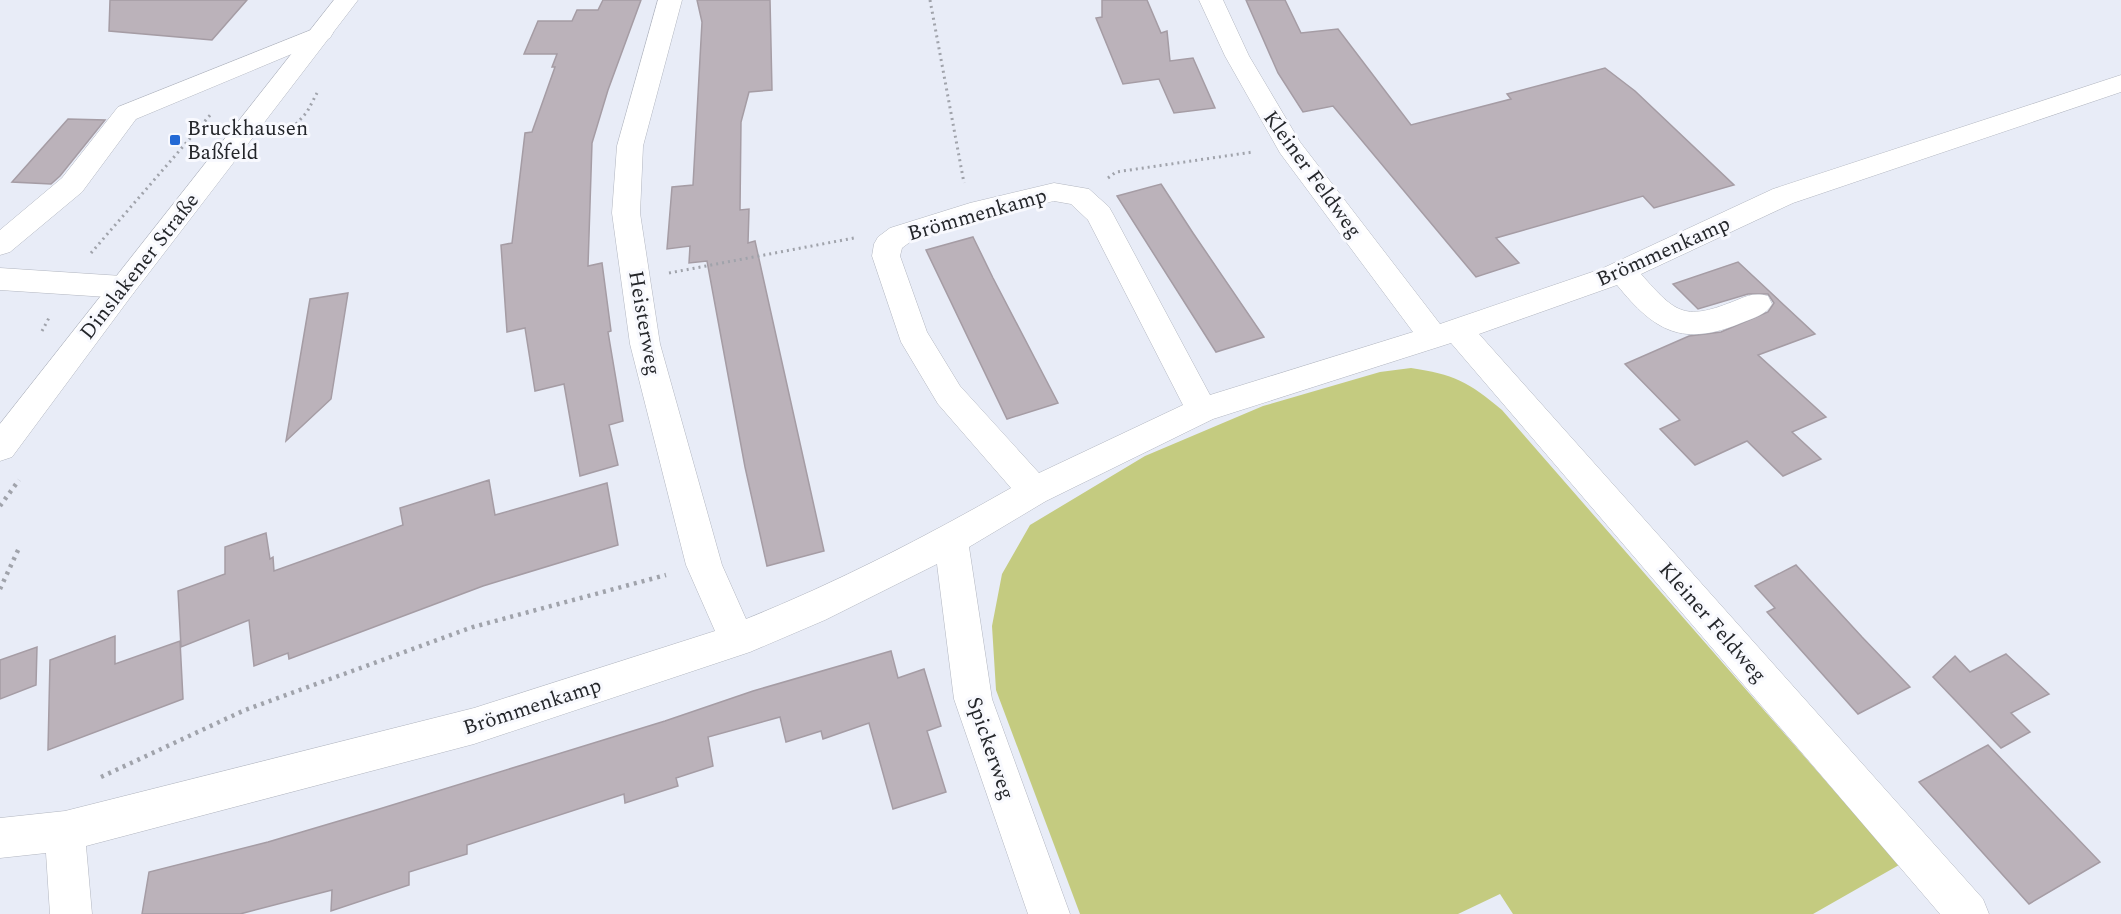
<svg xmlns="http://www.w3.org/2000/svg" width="2121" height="914" font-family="Spectral,serif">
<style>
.green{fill:#c4cb80}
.building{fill:#bbb2ba;stroke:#a59ca4;stroke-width:1.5}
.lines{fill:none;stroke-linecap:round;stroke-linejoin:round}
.minor-casing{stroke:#b2b6c0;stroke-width:1}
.major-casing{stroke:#b2b6c0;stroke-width:1}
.path-far1{stroke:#a0a3ab;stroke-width:3;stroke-dasharray:2 4;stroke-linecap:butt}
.path{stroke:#a0a3ab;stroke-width:4.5;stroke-dasharray:3 5;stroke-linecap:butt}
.minor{fill:#fff;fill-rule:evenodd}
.major{fill:#fff;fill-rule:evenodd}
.poi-dot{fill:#2369d5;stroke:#f8f9fe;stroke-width:2}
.labels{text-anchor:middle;stroke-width:6;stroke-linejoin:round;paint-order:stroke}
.poi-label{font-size:21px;fill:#24262a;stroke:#f8f9fe;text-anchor:start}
.street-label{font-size:21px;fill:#24262a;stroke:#f8f9fe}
</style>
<rect width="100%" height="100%" fill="#e8ecf7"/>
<!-- green -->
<path class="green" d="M1411,368c42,6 58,14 91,42l397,455 -86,49h-300l-13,-20 -42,20h-378l-84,-224 -4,-64 10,-52 28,-49 115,-69 118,-50 117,-34z"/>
<!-- building -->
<g class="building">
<path d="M110,0h137l-35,40 -103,-9z"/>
<path d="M603,0h38l-33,90 -16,53 -4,123 14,-3 9,68 -3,1 15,89 -14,4 9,40 -38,11 -16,-92 -29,7 -10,-63 -18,4 -6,-87 11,-2 13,-110 7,-1 23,-65h-3l5,-13h-33l14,-33h34l5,-11h21z"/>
<path d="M697,0h73l2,90 -23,2 -8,30 -1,88 9,-1 -1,34 7,-2 69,310 -57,15 -22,-99 -38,-206 -18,2 1,-17 -23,3 5,-62 21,-2 9,-163z"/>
<path d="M1102,0h45l14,33 6,-2 3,30 23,-3 22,50 -41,5 -15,-34 -36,5 -27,-66 6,-1z"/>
<path d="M1246,0h39l16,33 37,-4 73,96 100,-26 -4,-5 98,-26 30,23 99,94 -80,23 -11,-12 -147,42 23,25 -43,14 -143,-171 -30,6 -25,-39z"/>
<path d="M68,119l37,1 -45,56 -9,8 -39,-2z"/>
<path d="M1161,184l32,49 71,104 -48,15 -99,-156z"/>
<path d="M973,237l20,41 65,125 -51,16 -81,-169z"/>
<path d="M1738,262l77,72 -57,21 68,62 -34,15 29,27 -38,17 -36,-35 -52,24 -35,-36 20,-9 -55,-56 64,-28 32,-4 47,-20 6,-9 -6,-9h-20l-50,15 -25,-25z"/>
<path d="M348,293l-17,106 -45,42 24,-142z"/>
<path d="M489,480l6,35 112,-32 11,62 -135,41 -194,73 -1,-6 -34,13 -5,-46 -68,27 -3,-56 47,-17v-27l41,-14 4,26 3,-2 1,14 129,-46 -3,-17z"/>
<path d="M1796,565l66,72 48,50 -52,27 -91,-102 8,-4 -20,-22z"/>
<path d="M115,636v28l65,-23 3,58 -135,51 2,-90z"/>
<path d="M37,647l-1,38 -36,14v-39z"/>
<path d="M891,651l7,27 26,-9 17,57 -14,5 19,61 -53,17 -24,-86 -46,16 -2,-8 -35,11 -6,-25 -72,20 5,29 -37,12 2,8 -53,17 -1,-9 -157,51v9l-58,18v13l-78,26 1,-21 -92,24h-98l7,-42 119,-30 108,-32 289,-89 88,-30z"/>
<path d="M2006,654l43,40 -38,19 19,19 -29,16 -68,-71 22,-21 15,16z"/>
<path d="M1988,745l112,117 -71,42 -110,-122z"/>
</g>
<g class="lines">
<!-- minor casing -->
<g class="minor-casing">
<g id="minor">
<path d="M658,0h24l-39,146 -3,67 20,131 62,221 24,54c92,-37 179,-82 265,-131l-73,-84 -37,-62 -29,-86 2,-12 4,-7 12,-9 80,-25 84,-20 35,6 20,18 4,7 97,181 203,-63 -133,-179 -55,-97 -26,-56h24l26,56 51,86 140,182 161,-55 172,-80 348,-114v17l-328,111 -152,71c36,41 44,47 96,26 11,-5 19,-7 31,-4l4,8c-6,11 -19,14 -31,19 -58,24 -86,9 -124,-38l-138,49 504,565 6,15h-49l-489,-571 -238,76 -167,82 -77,46 23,152 78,215h-42l-74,-215 -17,-135 -112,56 -75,32 -276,92 -388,102 6,68h-42l-4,-61 -46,5v-40l65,-7 409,-103 241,-77 -29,-66 -56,-221 -18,-131 5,-67zM1054,201l17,3 17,16 95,185 -144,68 -79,-87 -33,-54 -27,-76 2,-8 8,-6 65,-21z"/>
<path d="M321,26l9,2 3,5 -3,5 -194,81 -54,73 -72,60 -10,3v-25l62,-52 56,-71z"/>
<path d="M0,268l122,8 10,3 5,8 -5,8 -10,3 -122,-8z"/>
</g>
</g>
<!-- major casing -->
<g class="major-casing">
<path id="major" d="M334,0h24l-226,295 -120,162 -12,4v-37z"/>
</g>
<!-- path-far1 -->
<g class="path-far1">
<path d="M930,0l34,183"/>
<path d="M288,133l19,-21 10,-19"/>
<path d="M1108,178l8,-6 137,-20"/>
<path d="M91,253l121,-140"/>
<path d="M669,273l185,-35"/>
<path d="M42,331l8,-15"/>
</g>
<!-- path -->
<g class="path">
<path d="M0,506l19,-26"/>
<path d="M0,589l19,-41"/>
<path d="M101,777l144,-67 228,-83 193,-52"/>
</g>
<!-- minor -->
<use href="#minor" class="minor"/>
<!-- major -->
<use href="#major" class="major"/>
</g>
<!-- markers -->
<rect class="poi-dot" x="169" y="134" width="12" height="12" rx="3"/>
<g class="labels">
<!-- poi labels -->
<g class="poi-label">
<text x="187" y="135">Bruckhausen<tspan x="187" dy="24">Baßfeld</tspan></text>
</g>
<!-- street labels -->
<g class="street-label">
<text transform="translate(1313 174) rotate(54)" y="7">Kleiner Feldweg</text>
<text transform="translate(977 214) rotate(-16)" y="7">Brömmenkamp</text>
<text transform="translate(1663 251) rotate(-24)" y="7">Brömmenkamp</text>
<text transform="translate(139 266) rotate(-52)" y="7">Dinslakener Straße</text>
<text transform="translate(645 323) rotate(80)" y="7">Heisterweg</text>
<text transform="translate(1713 622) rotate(49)" y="7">Kleiner Feldweg</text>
<text transform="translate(532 706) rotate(-18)" y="7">Brömmenkamp</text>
<text transform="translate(991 748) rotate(71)" y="7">Spickerweg</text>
</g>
</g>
</svg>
